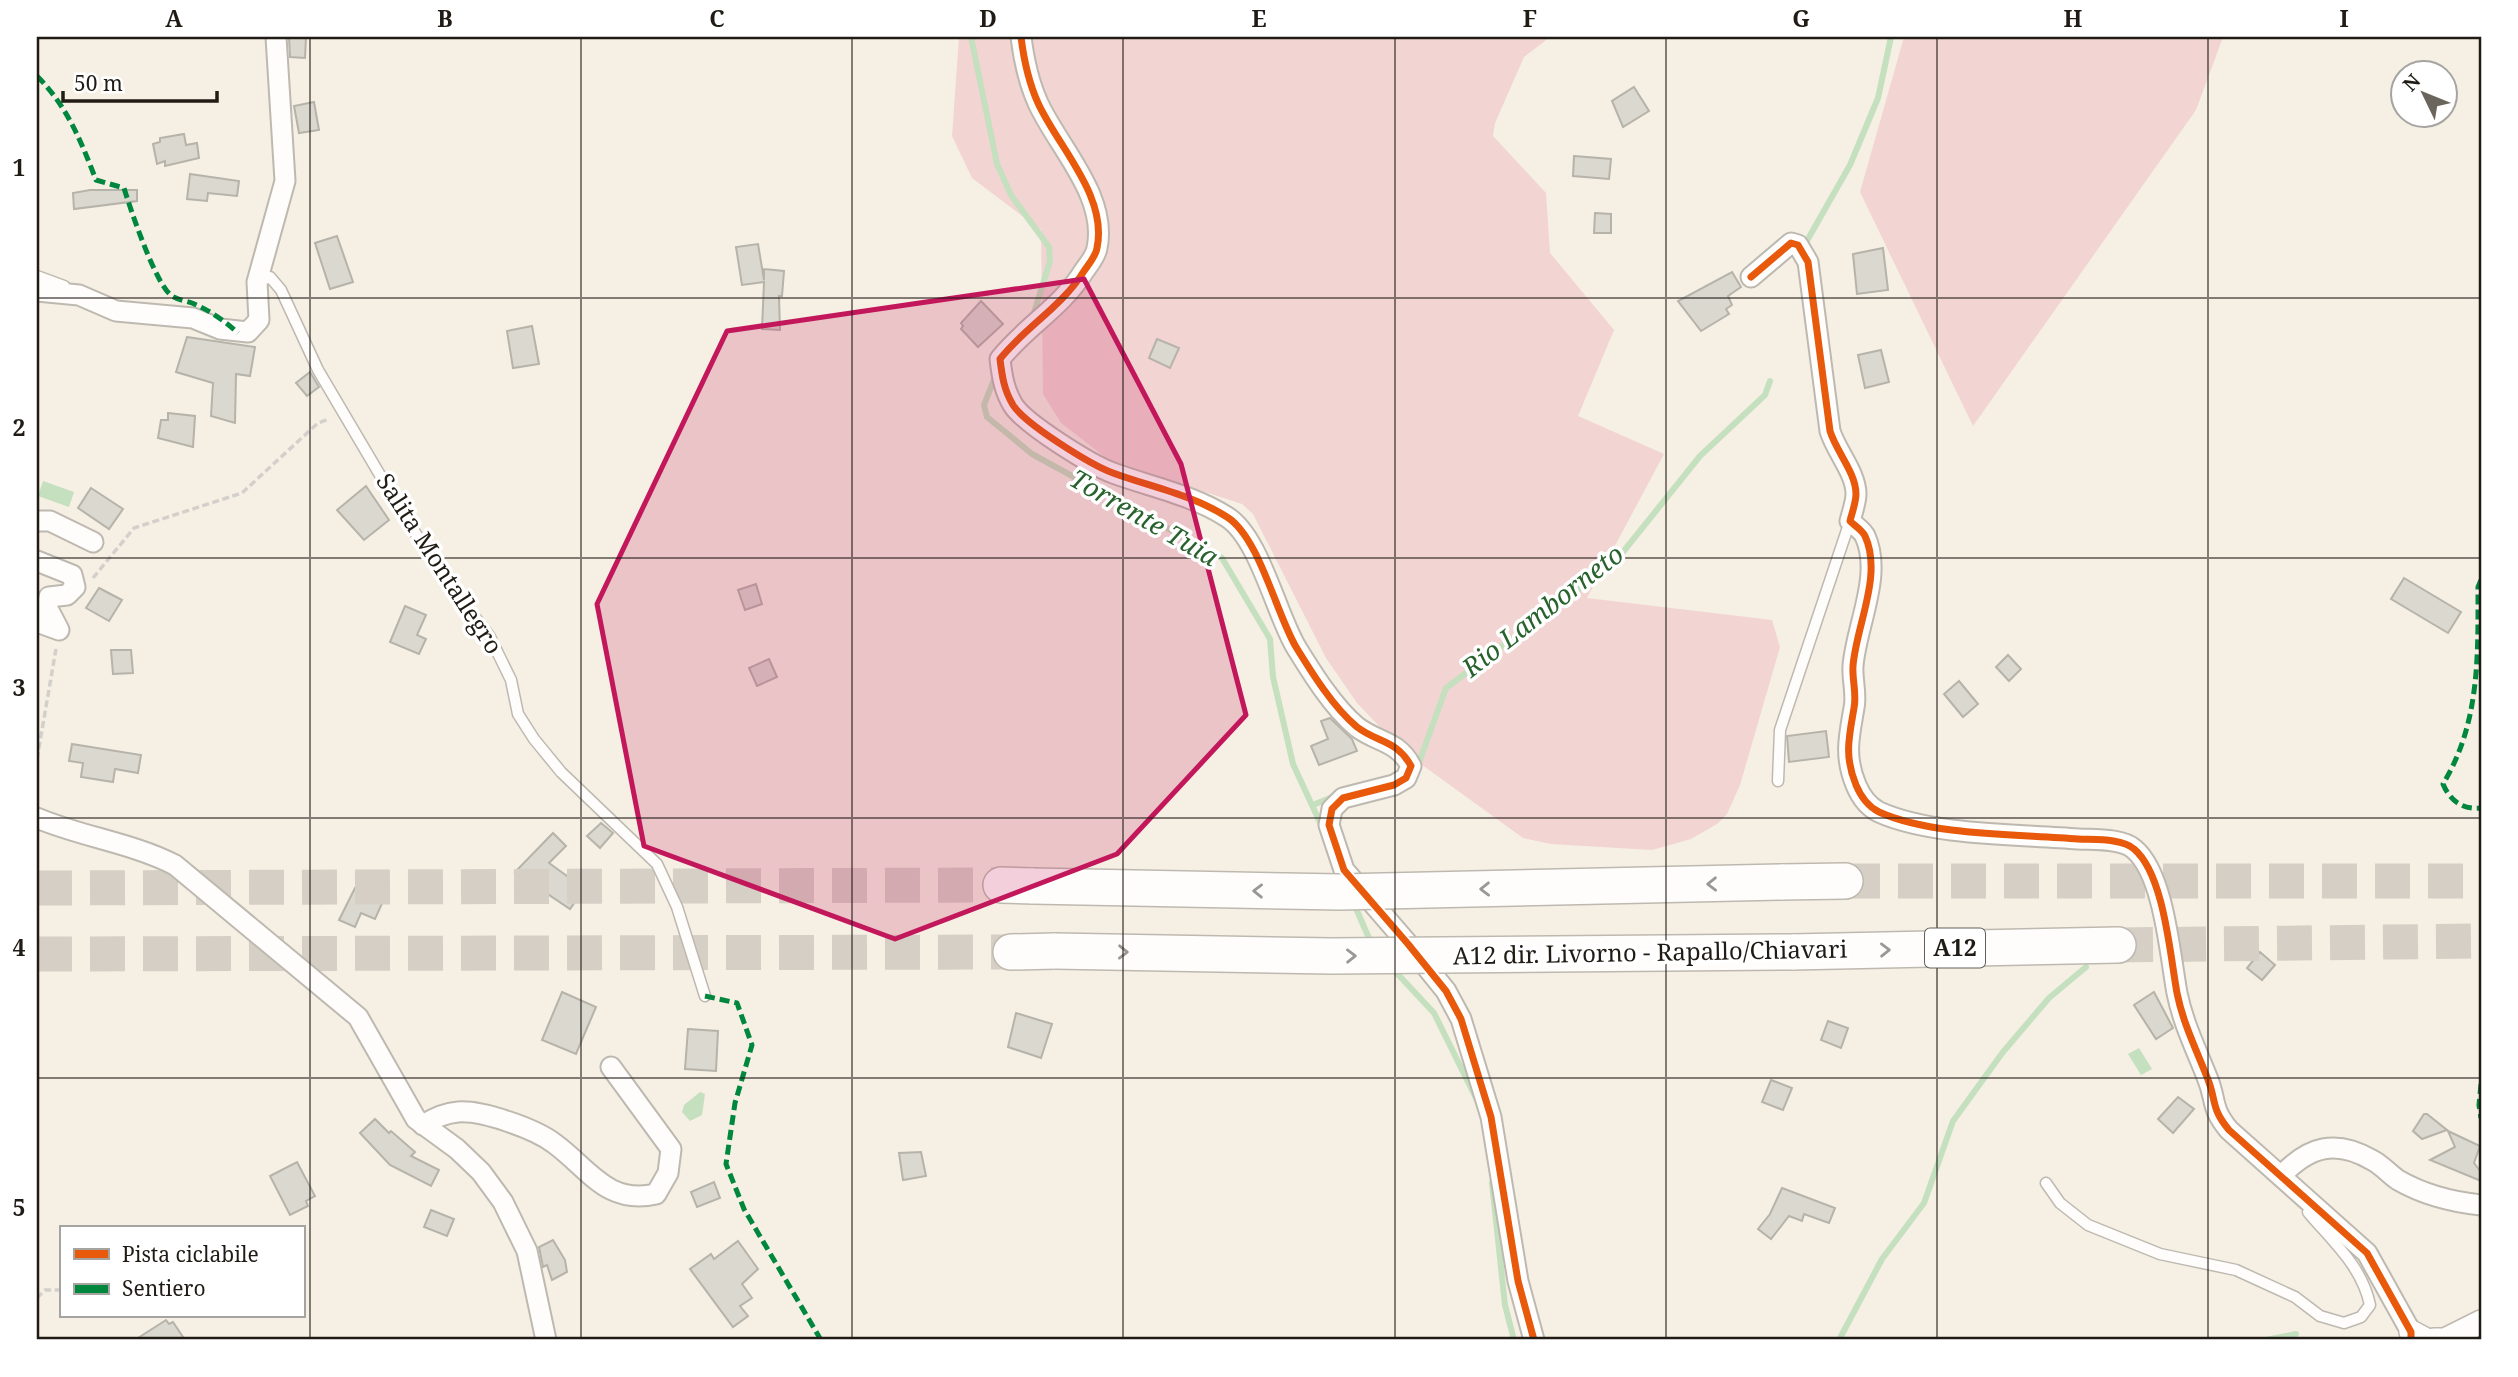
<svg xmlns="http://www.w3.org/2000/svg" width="2518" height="1377" font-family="'Noto Serif',serif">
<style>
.green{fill:#f2d4d3}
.water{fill:#c4e0be}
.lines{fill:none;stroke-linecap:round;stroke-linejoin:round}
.stream{stroke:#c4e0be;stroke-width:6}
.building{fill:#dad8cf;stroke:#b6b3aa;stroke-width:2}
.motorway-tunnel{stroke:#d6cfc5;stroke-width:35;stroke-dasharray:35 18;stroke-linecap:butt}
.service-casing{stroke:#beb9b0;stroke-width:13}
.minor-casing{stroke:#beb9b0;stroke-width:23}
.tertiary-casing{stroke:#beb9b0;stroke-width:26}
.motorway-casing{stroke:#beb9b0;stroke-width:38}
.path{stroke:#d3d0cc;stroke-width:3.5;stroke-dasharray:7 3.5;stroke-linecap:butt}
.service{stroke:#fefdfb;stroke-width:10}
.minor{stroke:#fefdfb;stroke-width:19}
.tertiary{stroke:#fefdfb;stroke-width:23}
.motorway{stroke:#fefdfb;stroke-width:35}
.motorway-bridge-casing{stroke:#beb9b0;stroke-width:38;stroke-linecap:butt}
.motorway-bridge{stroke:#fefdfb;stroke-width:35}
.quiet{stroke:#00873e;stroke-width:5;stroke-dasharray:10 5;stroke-linecap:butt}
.cycleway-casing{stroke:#fff;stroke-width:11}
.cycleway{stroke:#e8590c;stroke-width:7}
.oneway{stroke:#9a9894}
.marked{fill:#c2185b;fill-opacity:0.2;stroke:#c2185b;stroke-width:5;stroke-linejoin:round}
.grid{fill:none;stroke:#201c15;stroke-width:2;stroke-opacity:0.55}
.labels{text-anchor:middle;stroke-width:7;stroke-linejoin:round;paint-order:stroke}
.shield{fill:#fff;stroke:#63605b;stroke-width:2}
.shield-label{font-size:23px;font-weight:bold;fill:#201c15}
.street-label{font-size:24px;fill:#201c15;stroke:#fff}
.water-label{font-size:26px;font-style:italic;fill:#28622c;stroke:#fff}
.neatline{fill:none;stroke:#201c15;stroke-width:2.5}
.grid-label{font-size:23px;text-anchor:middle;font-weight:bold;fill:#201c15}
</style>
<rect width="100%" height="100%" fill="#f6efe4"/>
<!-- green -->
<g class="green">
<path d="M959,37h591l-26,20 -29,66 -2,13 53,57 4,60 64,77 -36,86 86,38 -77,144 185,22 8,27 -40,138 -13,29 -10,10 -26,15 -39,11 -101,-6 -28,-6 -120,-87 -46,-48 -31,-45 -73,-144 -11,-10 -132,-43 -49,-38 -18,-29 -2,-164 -69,-52 -20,-42z"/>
<path d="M1904,37h319l-27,73 -223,316 -113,-234z"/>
</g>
<!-- water -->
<g class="water">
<path d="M43,481l31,11 -5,15 -31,-11z"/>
<path d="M2139,1048l13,21 -11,6 -13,-21z"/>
<path d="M700,1092l5,2 -3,21 -12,6 -8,-9 2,-7z"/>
</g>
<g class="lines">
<!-- stream -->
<g class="stream">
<path d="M971,37l26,127 14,31 38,52 1,14 -17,55"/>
<path d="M1804,246l46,-81 28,-67 13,-61"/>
<path d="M997,372l-13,33 3,12 45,37 190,104 48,81 3,38 20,87 30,65"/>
<path d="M1417,768l29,-80 169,-126 85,-106 65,-61 5,-14"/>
<path d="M1313,805l24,-10"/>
<path d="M1354,904l18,41"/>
<path d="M1393,969l41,44 43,87"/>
<path d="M1492,1183l13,122 9,35"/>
<path d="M1839,1340l43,-81 42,-56 29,-82 50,-69 46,-54 37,-31"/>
<path d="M2266,1340l30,-6"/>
</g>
</g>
<!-- building -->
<g class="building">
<path d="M289,37h17l-1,21 -15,-1z"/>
<path d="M1634,87l15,24 -26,16 -11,-26z"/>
<path d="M314,102l5,28 -20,3 -5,-27z"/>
<path d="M184,134l2,11 11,-2 2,15 -34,8v-5l-8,3 -4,-20 7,-2v-4z"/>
<path d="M1574,156l37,3 -2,20 -36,-3z"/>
<path d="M190,174l49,7 -2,15 -29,-3 -1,8 -20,-2z"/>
<path d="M90,190h47v11l-63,8 -1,-16z"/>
<path d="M1595,213l16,1v19h-17z"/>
<path d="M337,236l16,46 -23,7 -15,-46z"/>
<path d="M758,244l6,36v-11l20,2 -2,25h-3l1,34 -18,-1 2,-47 -22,3 -6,-38z"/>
<path d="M1883,248l5,42 -31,4 -4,-40z"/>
<path d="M1732,272l9,15 -13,9 4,9 -6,4 3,5 -28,17 -23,-30z"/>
<path d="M981,301l22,23 -25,23 -17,-18 2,-3 -2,-3z"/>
<path d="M532,326l7,38 -26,4 -6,-37z"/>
<path d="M187,337l68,10 -5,29 -14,-2 -1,49 -24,-7 2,-33 -37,-11z"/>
<path d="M1157,339l22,9 -9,20 -21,-10z"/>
<path d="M1881,350l8,32 -24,6 -7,-33z"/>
<path d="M310,372l9,15 -12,9 -11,-13z"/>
<path d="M168,413l27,3 -2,31 -35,-9 3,-18h7z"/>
<path d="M366,486l23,34 -25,20 -27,-30z"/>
<path d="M91,488l32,21 -14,20 -31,-21z"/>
<path d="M2404,578l57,34 -13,21 -57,-34z"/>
<path d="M756,584l6,20 -17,6 -7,-20z"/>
<path d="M99,588l23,12 -13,21 -23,-13z"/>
<path d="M405,606l21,9 -9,20 9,4 -7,15 -29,-12z"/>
<path d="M111,650h20l2,23 -20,1z"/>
<path d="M2008,655l13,14 -12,12 -13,-14z"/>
<path d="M769,659l8,18 -20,9 -8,-18z"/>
<path d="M1959,681l19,23 -15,13 -19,-23z"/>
<path d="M1330,718l22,21 5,12 -38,14 -8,-19 17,-7 -7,-18z"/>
<path d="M1826,731l3,26 -40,5 -2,-26z"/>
<path d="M72,744l69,11 -3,18 -23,-4 -2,13 -32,-5 2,-14 -14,-2z"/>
<path d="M601,823l12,10 -13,15 -13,-12z"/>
<path d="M553,833l13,13 -17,17 29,21 -5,8 6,4 -9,13 -55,-37z"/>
<path d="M309,882l15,5 -3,16 -17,-7z"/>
<path d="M355,888l30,9 -10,22 -14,-6 -6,14 -16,-7z"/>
<path d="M2260,952l15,13 -13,15 -15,-12z"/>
<path d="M562,992l34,15 -20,47 -34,-14z"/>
<path d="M2154,992l19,36 -17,11 -22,-34z"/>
<path d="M1016,1013l36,11 -11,34 -33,-11z"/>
<path d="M1828,1021l20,7 -7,20 -20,-8z"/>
<path d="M688,1029l30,2 -2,40 -31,-2z"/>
<path d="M1771,1080l21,8 -9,22 -21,-8z"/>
<path d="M2178,1097l16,12 -21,24 -15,-14z"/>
<path d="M2424,1114h3l20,16 -25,9 -9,-8z"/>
<path d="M375,1119l14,14 2,-2 24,21 -4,4 28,14 -8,16 -41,-21 -30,-32z"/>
<path d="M2448,1131l32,15 -6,17 7,9v9l-51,-21 25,-13z"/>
<path d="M921,1152l5,24 -23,4 -4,-27z"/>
<path d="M297,1162l18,34 -9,5 2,5 -18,9 -20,-39z"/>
<path d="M714,1182l6,16 -23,9 -6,-15z"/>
<path d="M1782,1188l53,20 -6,15 -25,-9 -2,7 -13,-5 -18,23 -13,-10 12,-15z"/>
<path d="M431,1210l23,9 -7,17 -23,-9z"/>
<path d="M553,1240l12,20 2,12 -15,8 -5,-15 -4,2 -4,-20z"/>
<path d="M738,1241l20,28 -16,15 10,14 -12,8 8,10 -15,11 -43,-58 21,-15 3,5z"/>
<path d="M166,1320l3,4 4,-2 12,18h-50z"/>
</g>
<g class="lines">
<!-- motorway-tunnel -->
<g class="motorway-tunnel">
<path d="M1845,881h636"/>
<path d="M37,888l964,-3"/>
<path d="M2118,945l363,-4"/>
<path d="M37,954l974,-2"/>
</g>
<!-- service casing -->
<g class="service-casing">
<g id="service">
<path d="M37,276l27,10 -1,8"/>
<path d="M257,282l13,-5 11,13 37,80 85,144 37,57 50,66 21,43 7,34 16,25 27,33 96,92 20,43 28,89"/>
<path d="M1778,781l2,-51 70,-209"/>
<path d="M2046,1183l14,20 28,22 72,29 76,16 59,27 25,19 24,7 17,-6 9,-12c-8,-39 -38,-64 -62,-93"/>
</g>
</g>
<!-- minor casing -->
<g class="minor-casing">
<g id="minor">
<path d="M1021,37c3,24 7,44 17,66 20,44 70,93 59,145 -1,8 -9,17 -13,23 -22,36 -59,56 -84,88 2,17 4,31 13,46 12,19 78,60 100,68 38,14 80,22 114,44 32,20 49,96 69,130 16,26 37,60 61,80 21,16 40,13 54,39l-5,12 -12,7 -51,13 -11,11 -3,16 15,45 64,74 38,47 15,28 30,98 27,164 16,59"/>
<path d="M1751,277l40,-34 7,2 10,17 22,169c6,20 26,42 26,63 0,8 -4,19 -6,27 5,5 12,9 15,15 18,39 -9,90 -12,130 -1,14 4,28 1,42 -5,29 -10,48 2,77 5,12 11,21 23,27 53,24 141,22 199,27 15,1 44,-1 56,10 30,25 36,106 43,144 6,30 19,56 30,84 10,24 3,30 22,53l138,123 44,79v8"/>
<path d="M37,291l42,4 37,16 77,7 27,11 28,3 11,-12 -2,-38 28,-101 -9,-144"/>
<path d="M37,521h13l43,21"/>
<path d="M37,561l35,14 3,12 -8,8 -18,2 -2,10 12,23 -22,-8"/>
<path d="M37,818c45,19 95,25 138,47l183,152 58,102 41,30 24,23 22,30 24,49 19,89"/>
<path d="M423,1125c11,-7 22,-12 35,-13 24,-2 78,17 97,32 34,25 52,61 101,50l12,-21 3,-24 -60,-82"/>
<path d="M2281,1176c28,-30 55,-37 91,-16 10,5 17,14 26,20 26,15 54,22 83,25"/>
</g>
</g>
<!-- tertiary casing -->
<g class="tertiary-casing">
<g id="tertiary">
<path d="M2411,1332l15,8"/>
<path d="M2434,1340h11l36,-18"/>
</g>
</g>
<!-- motorway casing -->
<g class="motorway-casing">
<g id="motorway">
<path d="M1781,882l64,-1"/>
<path d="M1001,885l32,1"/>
<path d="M1011,952l44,-1"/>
<path d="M1792,952l326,-7"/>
</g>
</g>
<!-- path -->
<g class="path">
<path d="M93,578l41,-50 108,-35 76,-70 11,-4"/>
<path d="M37,759l19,-110"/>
<path d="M37,1298l8,-8h16"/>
</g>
<!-- service -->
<use href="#service" class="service"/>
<!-- minor -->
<use href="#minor" class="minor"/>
<!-- tertiary -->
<use href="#tertiary" class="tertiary"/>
<!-- motorway -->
<use href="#motorway" class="motorway"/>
<!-- motorway-bridge casing -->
<g class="motorway-bridge-casing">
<g id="motorway-bridge">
<path d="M1033,886l307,6 441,-10"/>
<path d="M1055,951l277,5 460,-4"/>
</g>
</g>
<!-- motorway-bridge -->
<use href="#motorway-bridge" class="motorway-bridge"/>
<!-- quiet -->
<g class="quiet">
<path d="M37,76c30,30 44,65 59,104l28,8c6,20 32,98 48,108 6,4 14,5 20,7 17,7 33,18 46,30"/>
<path d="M2481,580l-3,7c0,69 2,136 -35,197 7,17 20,26 38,24"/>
<path d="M705,996l32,7 15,42 -17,58 -9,61 18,45 77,131"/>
<path d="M2481,1084l-2,21 2,13"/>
</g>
<!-- cycleway casing -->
<g class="cycleway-casing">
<g id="cycleway">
<path d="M1021,37c3,24 7,44 17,66 20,44 70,93 59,145 -1,8 -9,17 -13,23 -22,36 -59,56 -84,88 2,17 4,31 13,46 12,19 78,60 100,68 38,14 80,22 114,44 32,20 49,96 69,130 16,26 37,60 61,80 21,16 40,13 54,39l-5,12 -12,7 -51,13 -11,11 -3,16 15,45 64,74 38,47 15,28 30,98 27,164 16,59"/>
<path d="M1751,277l40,-34 7,2 10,17 22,169c6,20 26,42 26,63 0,8 -4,19 -6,27 5,5 12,9 15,15 18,39 -9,90 -12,130 -1,14 4,28 1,42 -5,29 -10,48 2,77 5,12 11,21 23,27 53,24 141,22 199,27 15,1 44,-1 56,10 30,25 36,106 43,144 6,30 19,56 30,84 10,24 3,30 22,53l138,123 44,79v8"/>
</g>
</g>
<!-- cycleway -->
<use href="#cycleway" class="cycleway"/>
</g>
<!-- one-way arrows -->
<defs><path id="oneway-chevron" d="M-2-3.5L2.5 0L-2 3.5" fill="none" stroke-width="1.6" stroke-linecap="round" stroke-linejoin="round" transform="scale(1.75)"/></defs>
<g class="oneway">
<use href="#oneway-chevron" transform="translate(1712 884) rotate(179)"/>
<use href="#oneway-chevron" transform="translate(1485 889) rotate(179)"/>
<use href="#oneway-chevron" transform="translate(1258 891) rotate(-179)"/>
<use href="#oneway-chevron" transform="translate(1885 950) rotate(-1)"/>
<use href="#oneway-chevron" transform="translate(1123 952) rotate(1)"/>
<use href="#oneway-chevron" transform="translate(1351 956) rotate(-1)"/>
</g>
<!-- marked area -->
<path class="marked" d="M1084,279l97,185 65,251 -129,139 -222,85 -251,-93 -47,-242 130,-273z"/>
<!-- grid -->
<path class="grid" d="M310,37v1303M581,37v1303M852,37v1303M1123,37v1303M1395,37v1303M1666,37v1303M1937,37v1303M2208,37v1303M37,298h2444M37,558h2444M37,818h2444M37,1078h2444"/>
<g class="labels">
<!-- shield labels -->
<rect class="shield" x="1925" y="928.5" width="60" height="39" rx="5"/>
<g class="shield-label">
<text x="1955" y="956">A12</text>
</g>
<!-- street labels -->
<g class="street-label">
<text transform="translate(439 564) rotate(57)" y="8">Salita Montallegro</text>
<text transform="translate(1650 953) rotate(-1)" y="8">A12 dir. Livorno - Rapallo/Chiavari</text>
</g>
<!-- water labels -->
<g class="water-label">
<text transform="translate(1144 518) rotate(30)" y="9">Torrente Tuia</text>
<text transform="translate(1543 611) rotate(-38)" y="9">Rio Lamborneto</text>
</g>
</g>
<!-- border -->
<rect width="2518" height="1377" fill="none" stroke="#ffffff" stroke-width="77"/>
<!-- legend -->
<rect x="60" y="1226" width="245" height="91" fill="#ffffff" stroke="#a6a4a1" stroke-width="2"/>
<rect x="74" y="1249" width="35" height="10" fill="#e8590c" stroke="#a6a4a1" stroke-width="2"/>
<text x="122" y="1262" font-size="21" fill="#201c15">Pista ciclabile</text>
<rect x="74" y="1284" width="35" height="10" fill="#00873e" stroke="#a6a4a1" stroke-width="2"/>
<text x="122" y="1296" font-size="21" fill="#201c15">Sentiero</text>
<!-- north arrow -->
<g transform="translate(2424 94) rotate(313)"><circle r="33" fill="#ffffff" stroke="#a6a4a1" stroke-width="2"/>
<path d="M0-5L12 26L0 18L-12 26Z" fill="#6b665d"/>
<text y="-10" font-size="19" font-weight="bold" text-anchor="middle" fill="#201c15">N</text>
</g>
<!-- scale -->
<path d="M63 91v10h154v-10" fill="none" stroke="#201c15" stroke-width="3.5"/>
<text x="74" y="91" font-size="21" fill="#201c15" stroke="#ffffff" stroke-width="5" paint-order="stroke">50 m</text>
<rect x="38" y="38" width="2442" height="1300" class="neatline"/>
<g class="grid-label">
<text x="174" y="27">A</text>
<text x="445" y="27">B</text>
<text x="717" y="27">C</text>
<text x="988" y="27">D</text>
<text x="1259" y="27">E</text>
<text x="1530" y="27">F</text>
<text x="1801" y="27">G</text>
<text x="2073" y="27">H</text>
<text x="2344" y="27">I</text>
<text x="19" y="176">1</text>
<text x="19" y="436">2</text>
<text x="19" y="696">3</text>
<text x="19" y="956">4</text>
<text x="19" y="1216">5</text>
</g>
</svg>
